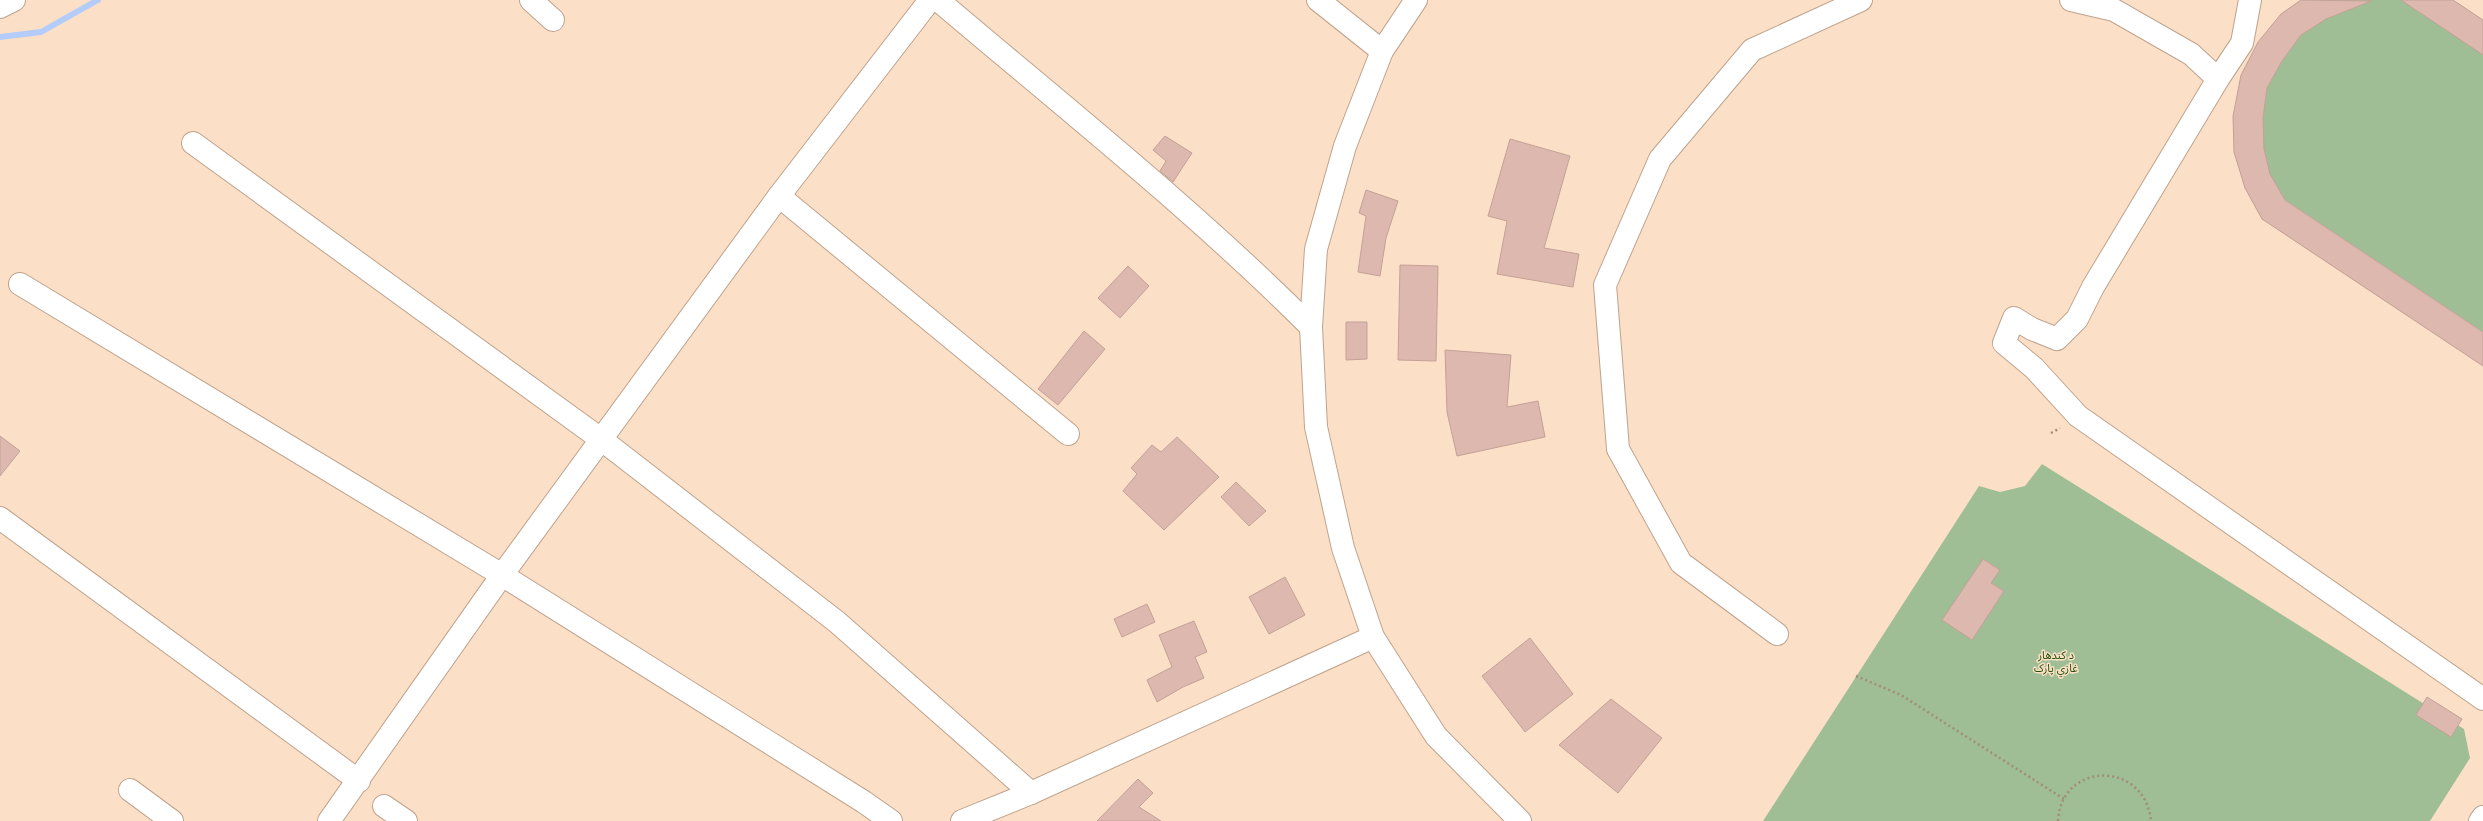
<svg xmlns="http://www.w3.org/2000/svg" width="2483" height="821" font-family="'PT Sans','Noto Sans Arabic',sans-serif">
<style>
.green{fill:#a0be95}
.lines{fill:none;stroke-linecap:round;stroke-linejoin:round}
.stream{stroke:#b3ccfa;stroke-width:6}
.building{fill:#dcb8ae;stroke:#c4a197}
.minor-casing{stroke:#bea38d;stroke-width:24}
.highway-casing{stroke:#bea38d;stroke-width:24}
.path{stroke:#a18c7b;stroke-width:2.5;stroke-dasharray:2 3;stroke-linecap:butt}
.minor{stroke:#fff;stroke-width:22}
.highway{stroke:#fff;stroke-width:22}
.labels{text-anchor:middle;stroke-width:3;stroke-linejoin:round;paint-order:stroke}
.park-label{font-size:11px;fill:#1e5101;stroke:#fcdfc7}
</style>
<rect width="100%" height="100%" fill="#fcdfc7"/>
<!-- green -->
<g class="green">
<path d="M2301,0h152l30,20v346l-221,-147 -17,-31 -11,-36 47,-138z"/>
<path d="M2042,464l422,265 6,29 -40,63h-667l216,-335 21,6 25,-6z"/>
</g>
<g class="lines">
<!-- stream -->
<path class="stream" d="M0,37l41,-5 57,-32"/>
</g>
<!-- building -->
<g class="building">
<path d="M2301,0l70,1 -45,18 -25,16 -19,26 -15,27 -4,30 1,31 6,25 15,26 198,132v34l-221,-147 -17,-31 -11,-36 -1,-36 8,-41 17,-33 23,-28z"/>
<path d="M2401,0h52l30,20v35z"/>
<path d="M1165,136l27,17 -19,29 -13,-11 6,-10 -13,-11z"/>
<path d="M1510,139l60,17 -26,92 35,6 -6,33 -76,-13 10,-53 -19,-5z"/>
<path d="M1366,190l32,11 -12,37 -6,38 -22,-4 8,-56 -7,-3z"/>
<path d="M1400,265l38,1 -2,95 -38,-1z"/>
<path d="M1128,266l21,20 -29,32 -22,-20z"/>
<path d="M1346,322h21v37l-21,1z"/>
<path d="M1084,331l21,18 -47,56 -20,-16z"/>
<path d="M1445,350l66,5 -4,52 31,-6 7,36 -88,19 -10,-44z"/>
<path d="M0,436l20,15 -20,25z"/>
<path d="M1177,437l42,40 -55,53 -41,-39 14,-17 -6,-6 21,-23 9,7z"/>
<path d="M1236,482l30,29 -17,15 -28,-29z"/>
<path d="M1983,559l17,11 -9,13 13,8 -32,49 -30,-20z"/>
<path d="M1285,577l20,38 -36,19 -20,-37z"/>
<path d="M1147,604l8,18 -33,15 -8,-18z"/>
<path d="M1194,621l13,31 -12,5 9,21 -21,9 -26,15 -10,-22 25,-13 -13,-32z"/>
<path d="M1530,638l43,56 -48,38 -43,-56z"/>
<path d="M2427,697l35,22 -11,18 -35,-22z"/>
<path d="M1611,699l51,39 -44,55 -59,-48z"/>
<path d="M1138,779l15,14 -14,14 22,14h-64z"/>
</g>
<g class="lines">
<!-- minor casing -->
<g class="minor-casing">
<g id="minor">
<path d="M531,0l22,20"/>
<path d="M938,0c126,107 256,210 373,327"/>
<path d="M1318,0l64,51"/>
<path d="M1416,0l-34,51 -37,95 -29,103 -5,78 5,100 27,121 30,89 63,99 84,85"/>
<path d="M2071,0l43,10 77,44 27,25 -125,208 -16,32 -20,20 -25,-10 -18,-11 -10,25 30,25 44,48 405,283"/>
<path d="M0,7l14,-7"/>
<path d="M2218,79l24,-36 8,-43"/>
<path d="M193,143l409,297 235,182 194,171"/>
<path d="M779,196l289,238"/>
<path d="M20,284l482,291 362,227 27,19"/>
<path d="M0,518l359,263"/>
<path d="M1777,634l-96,-71 -63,-114 -13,-164 55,-126 92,-109 109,-50"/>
<path d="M130,790l42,31"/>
<path d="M384,806l22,15"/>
<path d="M329,821l173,-246 277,-379 151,-196"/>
<path d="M962,821l69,-28 342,-156"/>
</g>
</g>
<!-- highway casing -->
<g class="highway-casing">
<path id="highway" d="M2480,821l3,-4"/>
</g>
<!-- path -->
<g class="path">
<path d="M2051,433l9,-5"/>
<path d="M1856,676l45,19 163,104"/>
<path d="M2058,821c3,-60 87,-61 93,0"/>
</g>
<!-- minor -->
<use href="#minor" class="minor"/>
<!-- highway -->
<use href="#highway" class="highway"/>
</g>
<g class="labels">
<!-- park labels -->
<g class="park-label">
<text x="2056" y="659">د کندهار<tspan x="2056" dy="13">غازي پارک</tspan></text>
</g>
</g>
</svg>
